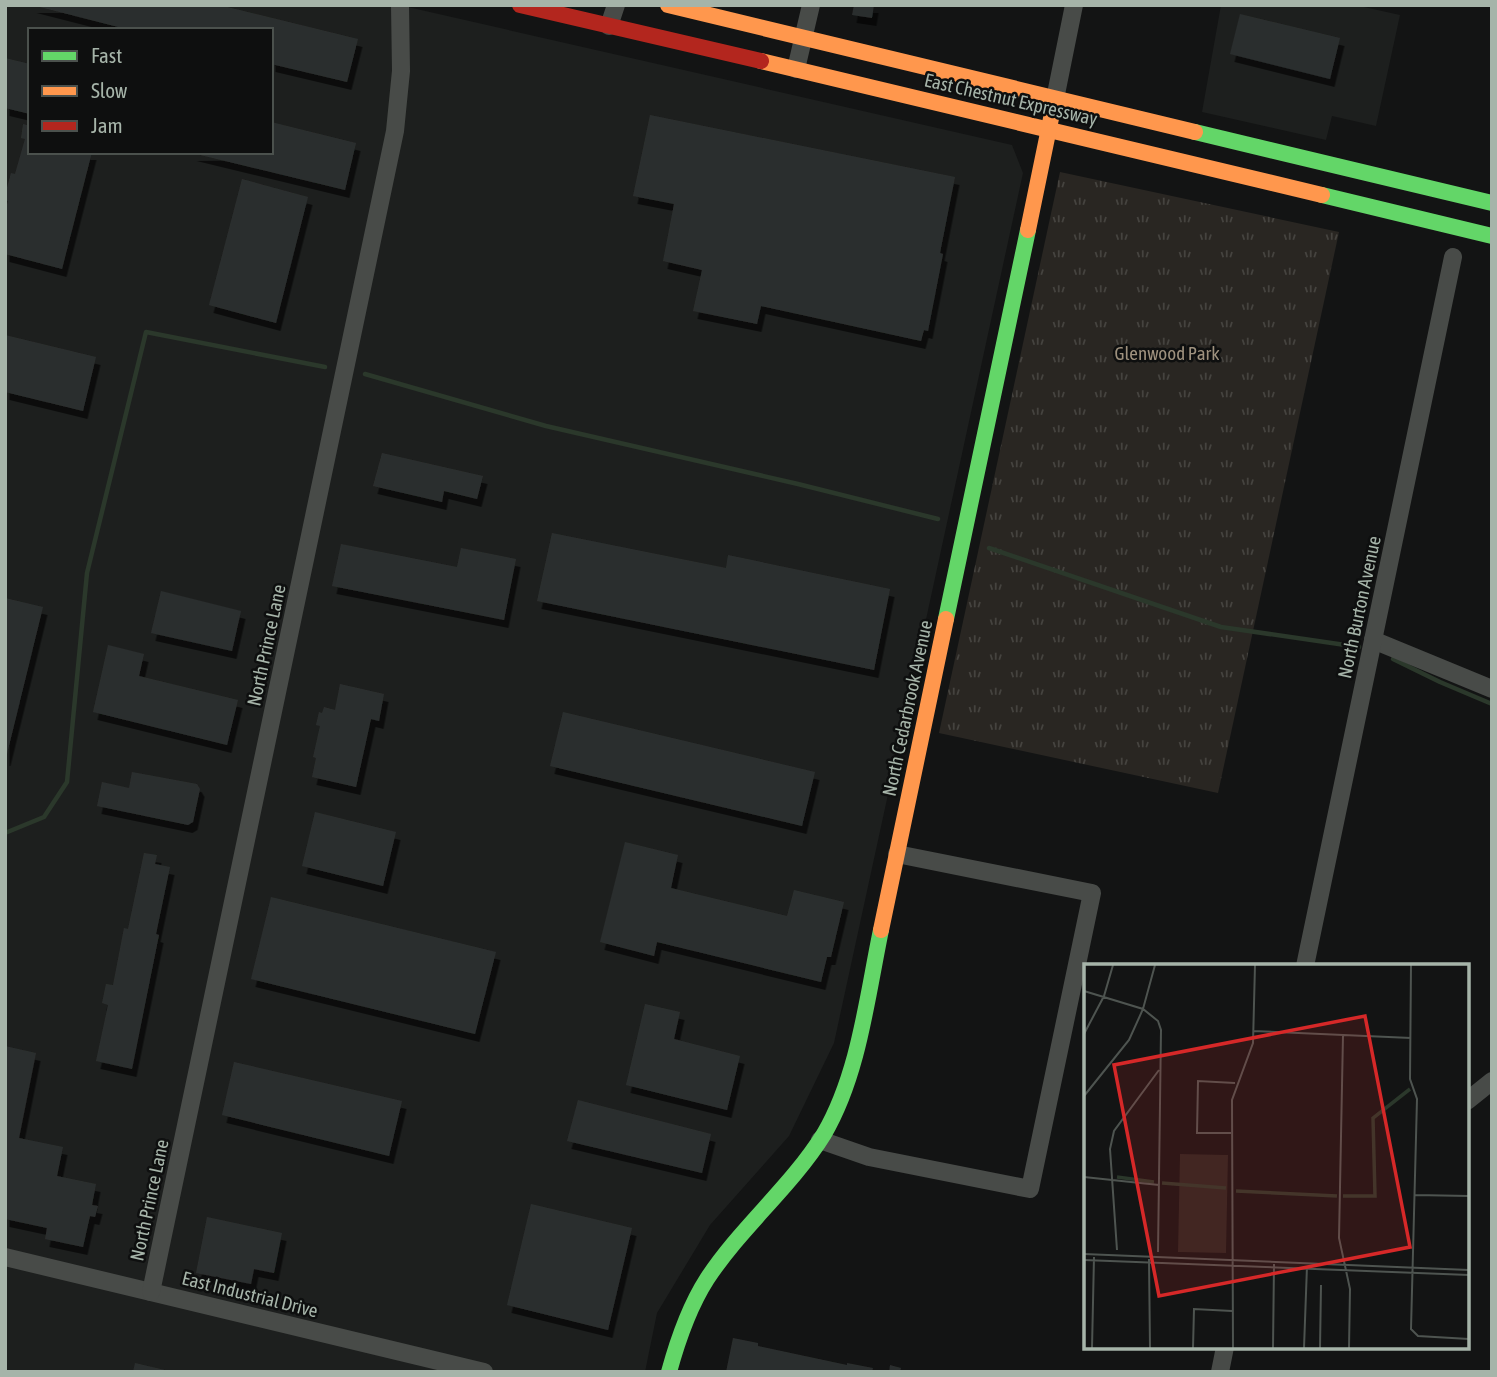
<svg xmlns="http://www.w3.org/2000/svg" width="1497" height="1377" font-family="'Asap Condensed',sans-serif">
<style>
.built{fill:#1d1f1e;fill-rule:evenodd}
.park{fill:url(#park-tufts)}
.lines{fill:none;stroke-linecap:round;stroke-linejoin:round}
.stream{stroke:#2b382b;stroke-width:4.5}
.building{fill:#2c2f2e;filter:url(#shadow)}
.street{stroke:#484b48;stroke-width:18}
.fast{stroke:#63d668;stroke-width:16}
.slow{stroke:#ff974d;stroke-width:16}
.jam{stroke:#b3261e;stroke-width:16}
.labels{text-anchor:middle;stroke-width:5;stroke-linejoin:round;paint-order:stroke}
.street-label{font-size:19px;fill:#a6b4a9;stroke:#0e0f0f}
.park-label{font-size:19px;fill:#9e917e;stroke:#0e0f0f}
.inset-river{fill:none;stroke:#2b382b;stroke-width:3.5}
.inset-road{fill:none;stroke:#4e5450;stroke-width:2}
.view{fill:#d62828;fill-opacity:0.15;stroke:#d62828;stroke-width:3.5}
.inset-edge{fill:none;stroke:#a6b4a9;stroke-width:3.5}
</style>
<defs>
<pattern id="park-tufts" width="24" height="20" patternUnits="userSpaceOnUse" patternTransform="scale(1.75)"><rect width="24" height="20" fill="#292622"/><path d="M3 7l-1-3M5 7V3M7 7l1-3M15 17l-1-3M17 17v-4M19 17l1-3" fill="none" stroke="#45433f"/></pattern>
<filter id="shadow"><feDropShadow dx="4.5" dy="8" stdDeviation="0" flood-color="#0009"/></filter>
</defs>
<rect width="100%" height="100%" fill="#131414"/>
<!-- built -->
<g class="built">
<path d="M5,5h394l613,140 11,28 -189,870 -45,93 -79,89 -53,88 -12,59h-640zM30,30h241v122h-241z"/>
<path d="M1221,5h134l45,10 -24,111 -44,-10 -6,24 -124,-28z"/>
</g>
<!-- park -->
<path class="park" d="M1060,172l279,60 -121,561 -279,-60z"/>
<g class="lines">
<!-- stream -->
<g class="stream">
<path d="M365,374l181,52 252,58 140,35"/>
<path d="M989,548l232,79 138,20"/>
<path d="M1393,659l47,23 52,22"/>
<path d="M5,833l39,-16 23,-35 20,-209 59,-241 179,35"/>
</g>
</g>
<!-- building -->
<g class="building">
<path d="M32,5h187l139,34 -11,43 -76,-18v-34h-141z"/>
<path d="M854,5h20l-2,13 -20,-3z"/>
<path d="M1240,14l100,24 -10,41 -100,-25z"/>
<path d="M5,58l25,6v50l-25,-6z"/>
<path d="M650,115l305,62 -15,76 3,1 -15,77 -4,-1 -3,11 -160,-35 -4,18 -64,-13 9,-41 -39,-9 11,-57 -41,-8z"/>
<path d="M271,122l85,21 -11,47 -153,-37 79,-1z"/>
<path d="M23,124l7,2v26h62l-30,117 -57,-15v-43l3,-10 -3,-1v-5l6,-22 4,1 10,-35 -4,-1z"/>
<path d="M242,179l66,18 -32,126 -67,-18z"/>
<path d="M5,335l91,22 -13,54 -78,-19z"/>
<path d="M382,453l101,23 -6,23 -33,-8 -2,11 -69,-16z"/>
<path d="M552,533l174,35 2,-13 162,34 -16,81 -337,-69z"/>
<path d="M341,544l116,23 4,-19 55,11 -12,61 -172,-34z"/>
<path d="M161,591l80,20 -9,40 -81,-18z"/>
<path d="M5,598l38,9 -37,151h-1z"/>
<path d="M108,645l36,9 -5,22 99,24 -11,45 -134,-33z"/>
<path d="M340,684l44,10 -5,27 -8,-2 -15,68 -44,-10 4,-19 -3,-1 7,-31 -4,-1 3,-13 3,1 2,-6 11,3z"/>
<path d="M563,712l252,60 -13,54 -252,-60z"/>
<path d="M132,772l65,12 3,5 -7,33 -5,3 -91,-19 5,-24 27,6z"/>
<path d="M315,812l81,20 -13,54 -81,-20z"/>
<path d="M625,842l53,13 -7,33 116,28 7,-26 50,12 -13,55h-4l-6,25 -164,-40 -3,14 -54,-14z"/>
<path d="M144,853l13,2 -2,9 15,3 -14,67 3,1 -27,134 -36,-8 12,-56 -6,-2 4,-19 7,1 11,-57 4,1z"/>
<path d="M271,897l225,55 -21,82 -224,-55z"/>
<path d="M645,1004l35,8 -6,27 66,17 -13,54 -101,-25z"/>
<path d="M5,1046l31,7 -17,85 44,9 -6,29 39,8 -4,21 6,1 -3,11 -5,-1 -7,31 -38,-8 2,-11 -42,-9z"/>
<path d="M234,1062l168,39 -13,55 -167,-41z"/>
<path d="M578,1100l133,34 -9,39 -135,-32z"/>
<path d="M531,1204l101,24 -24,102 -101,-25z"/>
<path d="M207,1217l75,16 -8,40 -20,-4 -3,15 -55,-11z"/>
<path d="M733,1338l25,5v3l89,19v-2l26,5 -1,4h-146z"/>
<path d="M135,1363l34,8v1h-36z"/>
<path d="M890,1365l11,3 -1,4h-11z"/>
</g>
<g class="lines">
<!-- street -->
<g class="street">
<path d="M609,26l7,-21"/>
<path d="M796,69l15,-64"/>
<path d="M1055,99l19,-94"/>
<path d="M1373,640l119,49"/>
<path d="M1305,966l148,-709"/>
<path d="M1467,1101l25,-20"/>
<path d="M820,1140l49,17 161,32 62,-296 -195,-39"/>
<path d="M5,1257l479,115"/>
<path d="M151,1292l244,-1161 6,-60 -1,-66"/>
<path d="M1220,1372l5,-25"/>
</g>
<!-- fast -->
<g class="fast">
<path d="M1195,132l297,71"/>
<path d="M1322,195l170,41"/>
<path d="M946,619l82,-389"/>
<path d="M669,1372c9,-33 20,-65 38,-93 34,-52 84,-92 117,-145 35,-60 43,-137 57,-204"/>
</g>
<!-- slow -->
<g class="slow">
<path d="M668,5l527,127"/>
<path d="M761,61l561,134"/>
<path d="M1028,230l27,-131"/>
<path d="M881,930l65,-311"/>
</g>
<!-- jam -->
<path class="jam" d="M520,5l241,56"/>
</g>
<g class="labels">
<!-- street labels -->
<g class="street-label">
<text transform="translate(1011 99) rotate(13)" y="7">East Chestnut Expressway</text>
<text transform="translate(1359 607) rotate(-78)" y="7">North Burton Avenue</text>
<text transform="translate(266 645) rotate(-78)" y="7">North Prince Lane</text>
<text transform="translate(907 708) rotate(-78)" y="7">North Cedarbrook Avenue</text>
<text transform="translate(149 1200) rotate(-78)" y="7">North Prince Lane</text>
<text transform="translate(250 1294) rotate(14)" y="7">East Industrial Drive</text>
</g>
<!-- park labels -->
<g class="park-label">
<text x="1167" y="360">Glenwood Park</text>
</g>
</g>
<!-- overview -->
<g transform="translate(1084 964)">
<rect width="385" height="385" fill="#131414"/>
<path d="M96,190l48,1 -2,98 -48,-1z" fill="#292622"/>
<path class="inset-river" d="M33,213l37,5M78,219l64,5M152,227l101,5M259,232h32l-2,-78 37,-29"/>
<path class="inset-road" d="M327,1l-1,114 7,20 -6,230 7,7 51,3M0,27l59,18 15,12 3,9 -3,222M169,67l158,7M0,70l20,-38 9,-31M259,71l-4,203 11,51 -1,59M0,132l45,-56 14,-31 12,-44M147,169h-34l1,-52 37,2M0,213l75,8M331,231l54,1M33,286l-7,-101 4,-18 45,-61M0,290l385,16M65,295l1,89M0,296l385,15M8,384l2,-91M109,384l1,-39 38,2M149,384l-1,-248 21,-57 2,-78M189,384l1,-84M220,384l3,-82M236,384l1,-63"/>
<path class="view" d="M281,52l45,231 -251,49 -45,-231z"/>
<rect width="385" height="385" class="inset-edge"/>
</g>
<!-- border -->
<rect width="1497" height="1377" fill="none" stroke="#a6b4a9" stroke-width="14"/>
<!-- legend -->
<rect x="28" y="28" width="245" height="126" fill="#0e0f0f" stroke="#4b514d" stroke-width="2"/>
<rect x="42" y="51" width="35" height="10" fill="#63d668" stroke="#4b514d" stroke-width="2"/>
<text x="91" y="63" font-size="21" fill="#a6b4a9">Fast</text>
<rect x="42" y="86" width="35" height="10" fill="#ff974d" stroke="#4b514d" stroke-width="2"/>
<text x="91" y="98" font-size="21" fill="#a6b4a9">Slow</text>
<rect x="42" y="121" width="35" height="10" fill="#b3261e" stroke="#4b514d" stroke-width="2"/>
<text x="91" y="133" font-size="21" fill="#a6b4a9">Jam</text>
</svg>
